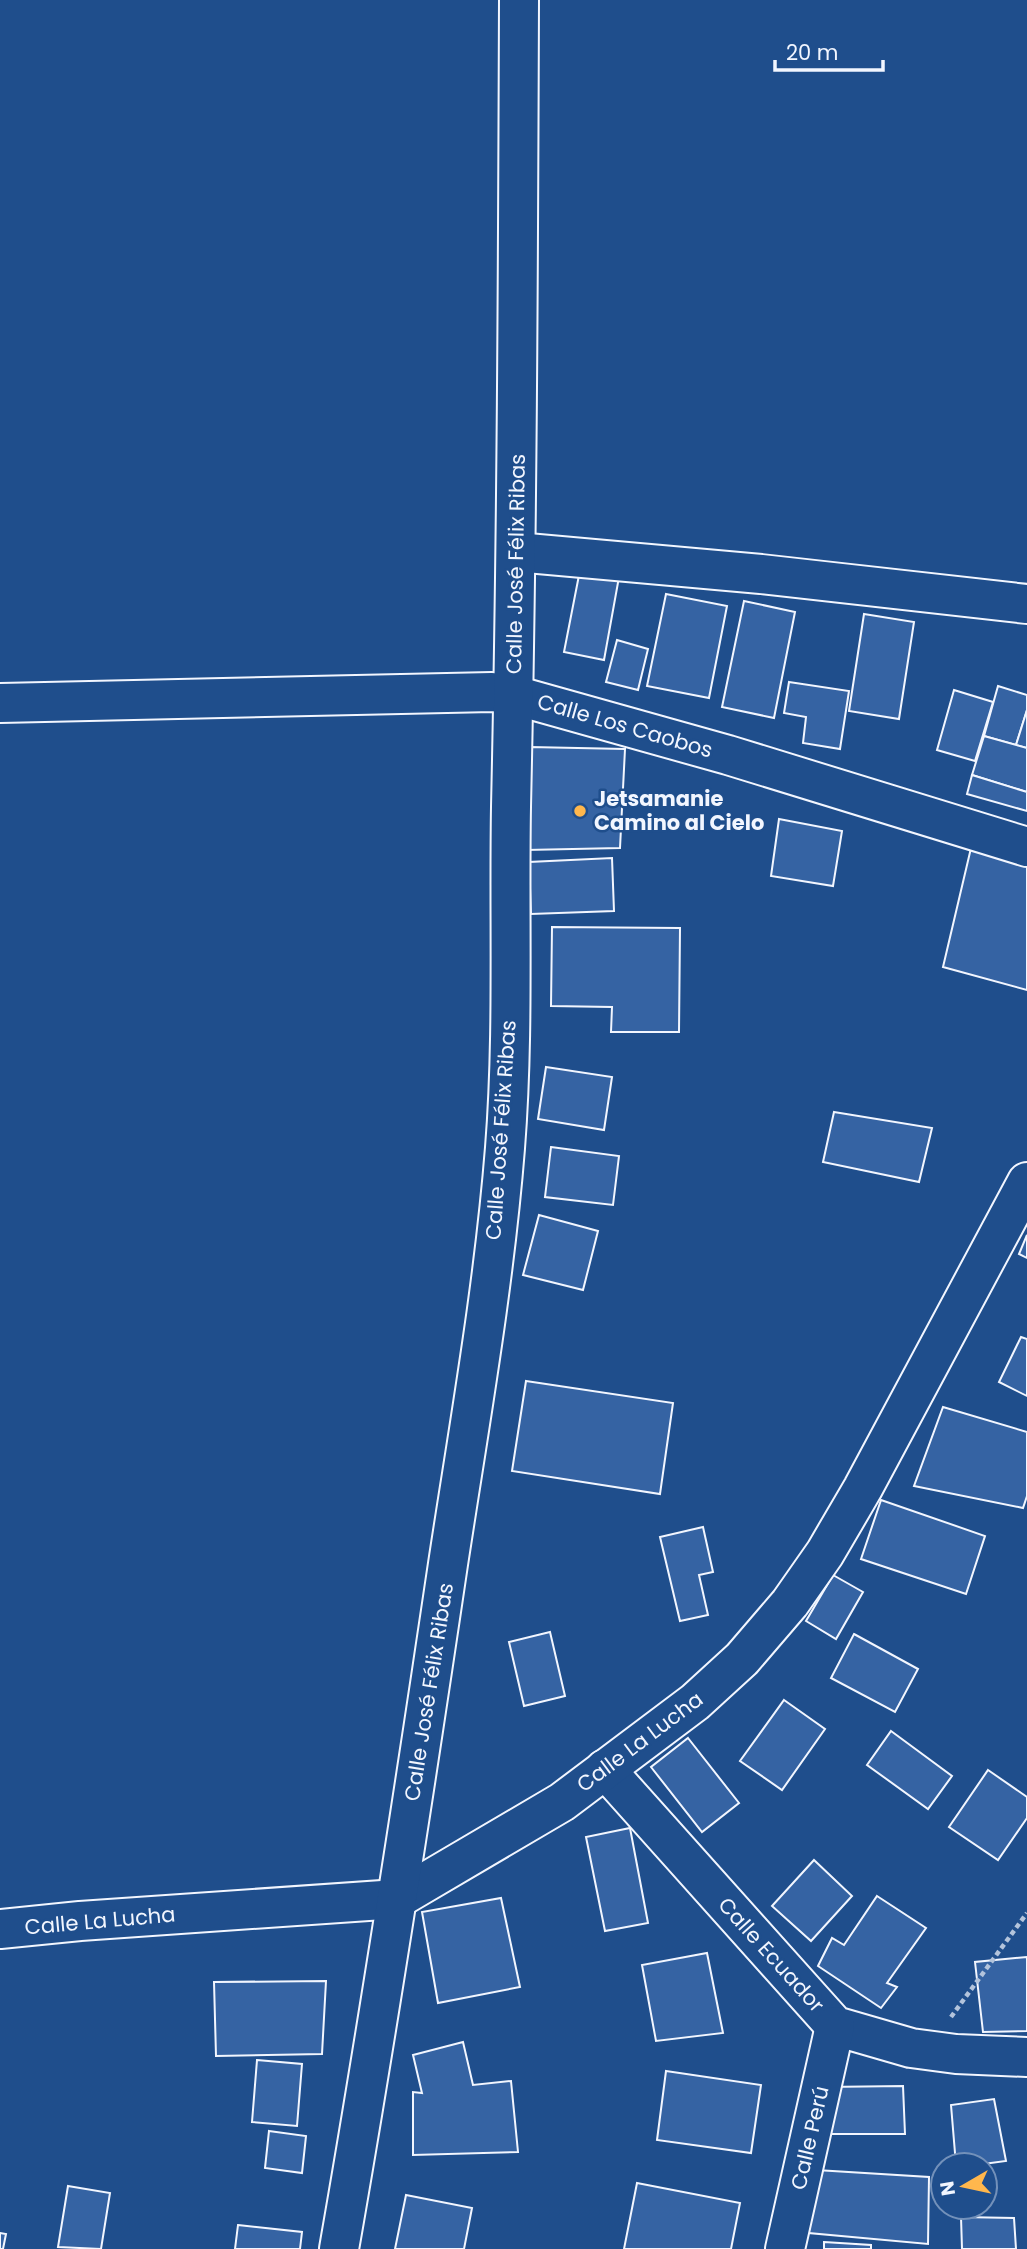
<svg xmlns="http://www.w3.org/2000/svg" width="1027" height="2249" font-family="Poppins,sans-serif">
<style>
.building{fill:#3563a3;stroke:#f2f6ff;stroke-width:2}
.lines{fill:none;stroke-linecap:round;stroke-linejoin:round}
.minor-casing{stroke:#f2f6ff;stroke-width:42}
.path{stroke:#b3c4dc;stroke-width:4.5;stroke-dasharray:5 3.5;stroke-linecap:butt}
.minor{stroke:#1f4e8c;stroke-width:38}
.poi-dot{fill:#ffb74d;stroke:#1f4e8c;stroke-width:2.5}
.labels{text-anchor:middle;stroke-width:5;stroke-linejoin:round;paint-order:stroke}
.street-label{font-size:21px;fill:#f2f6ff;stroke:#1f4e8c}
.poi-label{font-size:21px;font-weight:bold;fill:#f2f6ff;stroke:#1f4e8c;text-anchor:start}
</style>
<rect width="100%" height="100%" fill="#1f4e8c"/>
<!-- building -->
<g class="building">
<path d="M580,570l39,7 -15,83 -40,-8z"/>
<path d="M666,594l61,12 -18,92 -62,-12z"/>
<path d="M744,601l51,11 -21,106 -52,-11z"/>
<path d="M864,614l50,8 -15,97 -50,-8z"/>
<path d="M617,640l31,9 -10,41 -32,-8z"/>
<path d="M789,682l60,9 -9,58 -37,-6 3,-26 -22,-4z"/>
<path d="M998,686l29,9v15l-11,35 -32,-9z"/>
<path d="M954,690l39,12 -18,59 -38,-11z"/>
<path d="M1027,710v38l-11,-3z"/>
<path d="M984,736l43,12v44l-55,-17z"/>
<path d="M530,747l95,2 -5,99 -94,2z"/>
<path d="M972,775l55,17v19l-60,-17z"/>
<path d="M779,819l63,12 -9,55 -62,-10z"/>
<path d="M971,848l56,15v127l-84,-23z"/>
<path d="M612,858l2,53 -83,3 -2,-52z"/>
<path d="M552,927l128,1 -1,104h-68l1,-25 -61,-1z"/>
<path d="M546,1067l66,10 -8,53 -66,-11z"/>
<path d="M834,1112l98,16 -13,54 -96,-20z"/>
<path d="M551,1147l68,9 -6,49 -68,-8z"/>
<path d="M539,1215l59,16 -15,59 -60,-15z"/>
<path d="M1027,1235v23l-8,-4z"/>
<path d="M1021,1337l6,2v57l-28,-14z"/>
<path d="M526,1381l147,22 -13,91 -148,-23z"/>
<path d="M943,1407l84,25v64l-4,12 -109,-22z"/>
<path d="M881,1500l104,36 -19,58 -105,-35z"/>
<path d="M703,1527l10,45 -14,3 9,40 -28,6 -20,-84z"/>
<path d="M833,1575l30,17 -27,47 -30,-18z"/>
<path d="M550,1632l15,64 -41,10 -15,-64z"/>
<path d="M854,1634l64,35 -23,43 -64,-34z"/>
<path d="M784,1700l41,29 -43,61 -42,-29z"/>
<path d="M891,1731l61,45 -24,33 -61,-44z"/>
<path d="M688,1738l51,65 -37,29 -51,-65z"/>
<path d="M988,1770l39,27v21l-29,42 -49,-33z"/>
<path d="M630,1828l18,95 -43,8 -19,-94z"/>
<path d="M814,1860l38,36 -41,45 -39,-35z"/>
<path d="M877,1896l49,32 -39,55 10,4 -16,21 -63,-42 14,-28 12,7z"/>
<path d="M501,1898l19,89 -82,16 -16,-91z"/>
<path d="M707,1953l16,80 -67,8 -14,-76z"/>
<path d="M1027,1957v74l-44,1 -8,-70z"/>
<path d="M326,1981l-4,73 -106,2 -2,-74z"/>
<path d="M463,2042l10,43 38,-4 7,71 -105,3v-63l9,1 -9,-38z"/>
<path d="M257,2060l45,4 -5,62 -45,-4z"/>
<path d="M666,2071l95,14 -10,68 -94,-13z"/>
<path d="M903,2086l2,48h-87l6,-47z"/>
<path d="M994,2099l12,62 -30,4h-20l-5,-60z"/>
<path d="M269,2131l37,5 -4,37 -37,-5z"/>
<path d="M800,2169l129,8 -1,67 -141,-13z"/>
<path d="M637,2183l103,20 -9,46h-107z"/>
<path d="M68,2186l42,7 -9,56 -43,-2z"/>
<path d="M406,2195l66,13 -8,41h-69z"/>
<path d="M961,2217l53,1 2,31h-54z"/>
<path d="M238,2225l64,7 -2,17h-65z"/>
<path d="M0,2233l6,1 -3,15h-3z"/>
<path d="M824,2242l47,3v4h-47z"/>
</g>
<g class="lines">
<!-- minor casing -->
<g class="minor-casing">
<g id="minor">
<path d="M516,552l245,22 266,30"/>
<path d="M0,703l492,-11 22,3 214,60 299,92"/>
<path d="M605,1769l230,257 76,22 45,6 71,3"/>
<path d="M0,1929l80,-8 317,-22 165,-97 133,-100 47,-43 48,-56 35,-50 38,-65 164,-306"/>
<path d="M339,2249c40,-228 75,-456 109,-685 21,-138 46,-277 57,-416 9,-113 4,-228 6,-341 6,-269 7,-538 8,-807"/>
<path d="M785,2249l50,-223"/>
</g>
</g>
<!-- path -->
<path class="path" d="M951,2017l76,-104"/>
<!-- minor -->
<use href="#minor" class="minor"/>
</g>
<!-- markers -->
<circle class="poi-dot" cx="580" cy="811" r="7"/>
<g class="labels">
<!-- street labels -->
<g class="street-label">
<text transform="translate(516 564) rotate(-89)" y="7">Calle José Félix Ribas</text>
<text transform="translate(625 726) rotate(16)" y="7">Calle Los Caobos</text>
<text transform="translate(501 1130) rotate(-86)" y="7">Calle José Félix Ribas</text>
<text transform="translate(429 1692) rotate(-81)" y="7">Calle José Félix Ribas</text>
<text transform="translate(640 1742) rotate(-37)" y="7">Calle La Lucha</text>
<text transform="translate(100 1921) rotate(-5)" y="7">Calle La Lucha</text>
<text transform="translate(771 1955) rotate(48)" y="7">Calle Ecuador</text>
<text transform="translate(810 2138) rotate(-77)" y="7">Calle Perú</text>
</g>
<!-- poi labels -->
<g class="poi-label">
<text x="594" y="806">Jetsamanie<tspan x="594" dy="24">Camino al Cielo</tspan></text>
</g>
</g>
<!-- north arrow -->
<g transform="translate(964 2186) rotate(261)"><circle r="33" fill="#1f4e8c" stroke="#7391ba" stroke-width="2"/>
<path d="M0-5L12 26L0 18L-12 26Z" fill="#ffb74d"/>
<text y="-10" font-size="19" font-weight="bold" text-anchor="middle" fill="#f2f6ff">N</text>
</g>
<!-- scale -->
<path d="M775 60v10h108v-10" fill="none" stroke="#f2f6ff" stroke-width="3.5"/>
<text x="786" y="60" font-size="21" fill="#f2f6ff" stroke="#1f4e8c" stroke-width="5" paint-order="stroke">20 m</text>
</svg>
